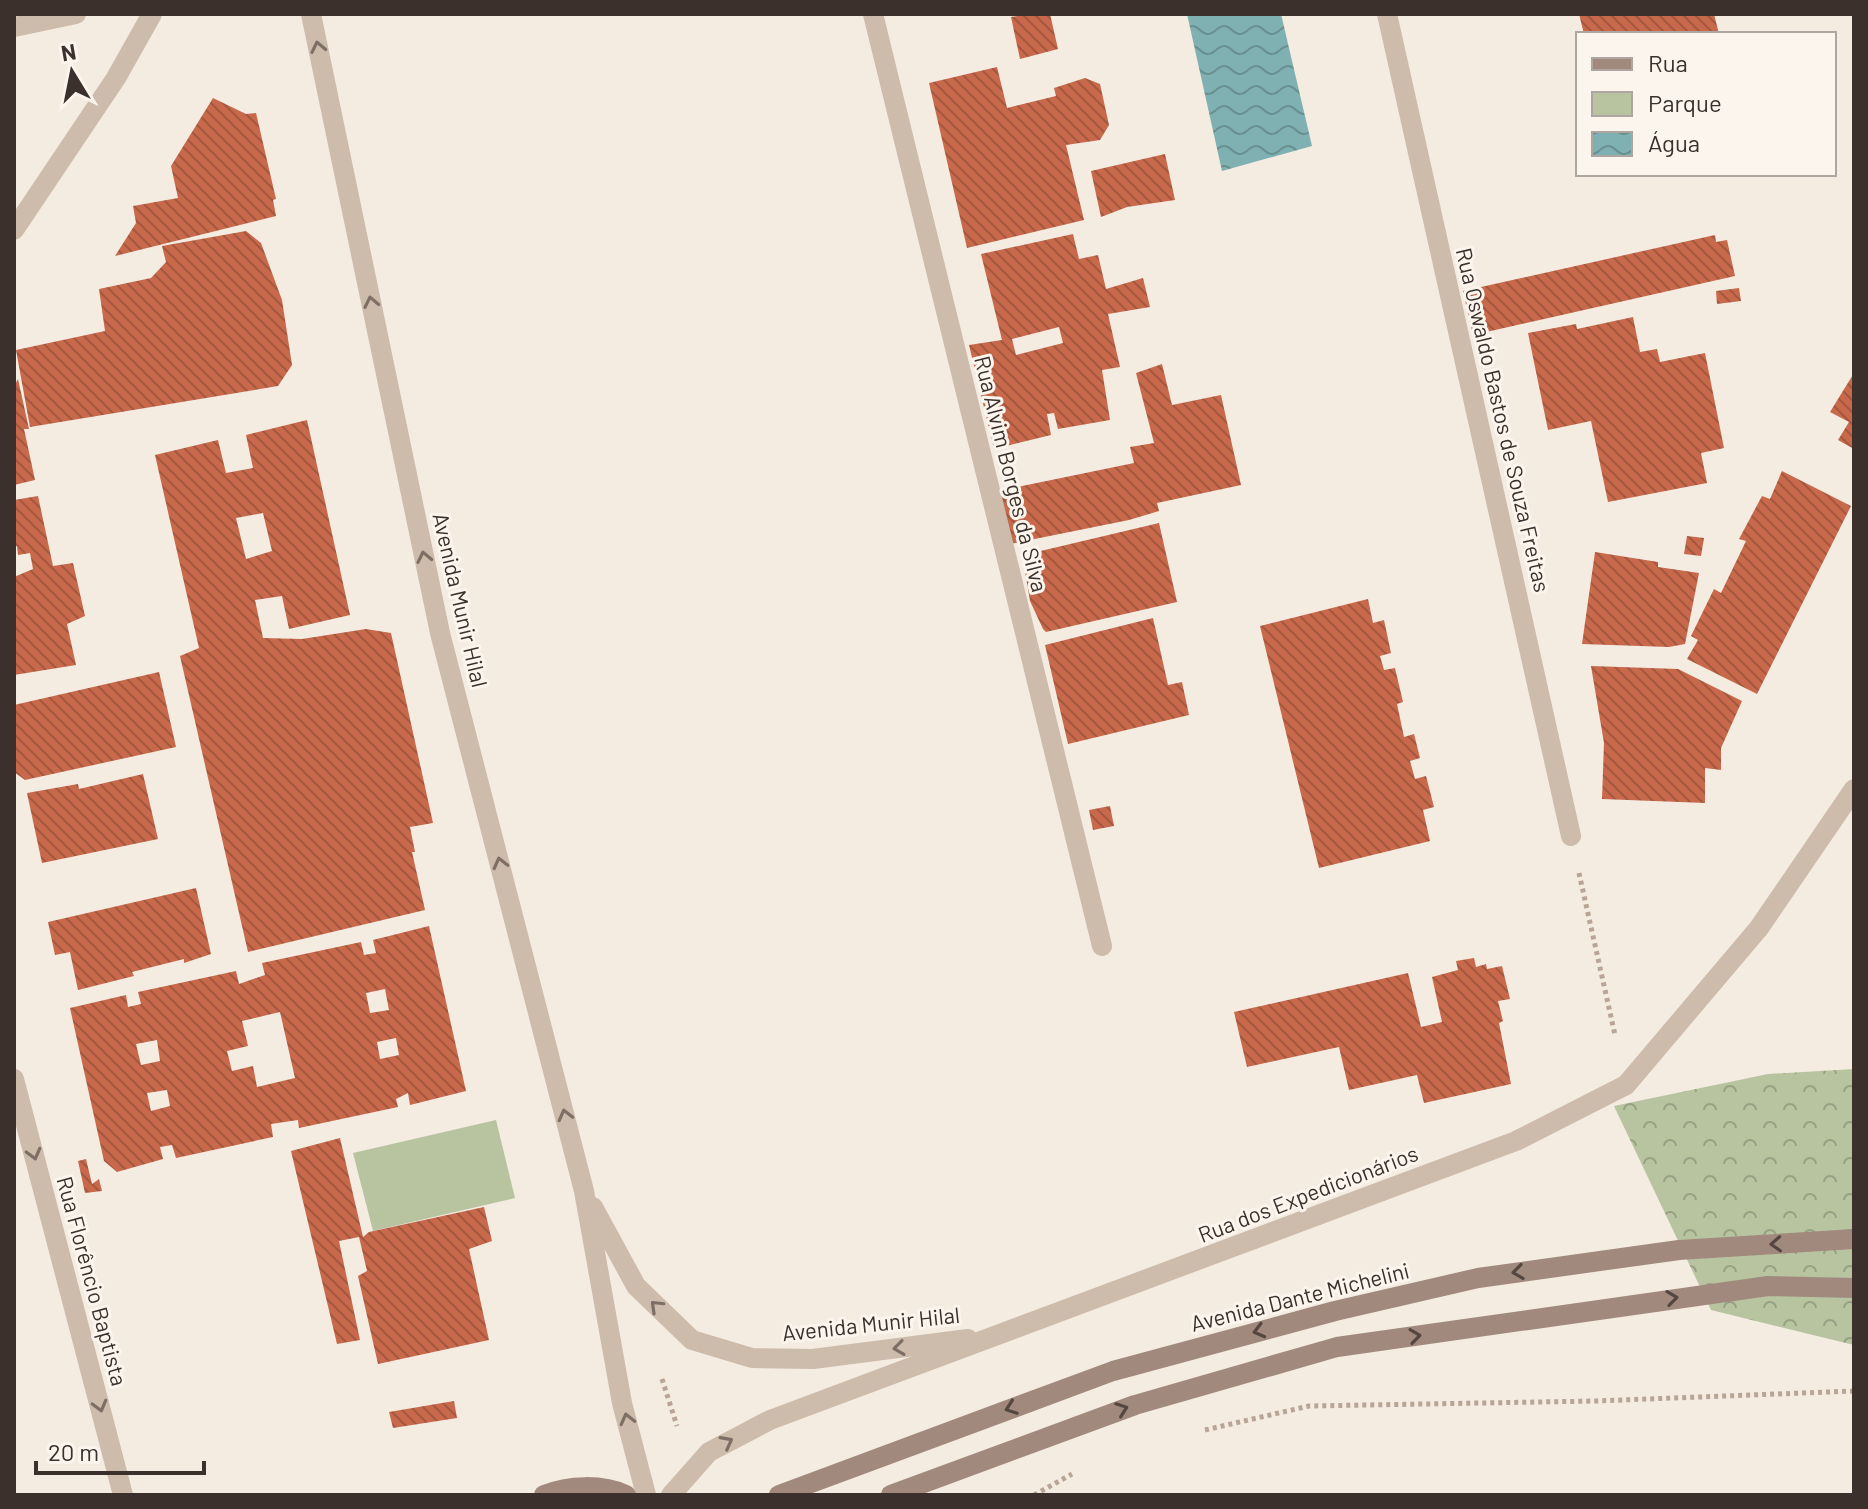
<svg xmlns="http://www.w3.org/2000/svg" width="1868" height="1509" font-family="Barlow,sans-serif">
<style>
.green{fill:#b8c4a0}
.forest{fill:url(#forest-crowns)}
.water{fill:url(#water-waves)}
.building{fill:url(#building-back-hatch);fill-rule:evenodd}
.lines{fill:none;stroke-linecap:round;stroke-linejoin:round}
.path{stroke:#b9a596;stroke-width:5;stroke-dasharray:4 4;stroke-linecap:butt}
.street{stroke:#cdbbac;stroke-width:20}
.secondary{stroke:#a18a7d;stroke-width:20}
.oneway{stroke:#7d6f65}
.oneway2{stroke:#544640}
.labels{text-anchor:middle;stroke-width:6;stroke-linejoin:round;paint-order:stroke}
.street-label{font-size:22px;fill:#3b302b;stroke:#fbf5ee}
</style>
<defs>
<pattern id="forest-crowns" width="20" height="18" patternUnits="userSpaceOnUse" patternTransform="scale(2)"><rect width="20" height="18" fill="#b8c4a0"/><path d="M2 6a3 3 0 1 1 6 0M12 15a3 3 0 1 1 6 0" fill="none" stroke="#97a083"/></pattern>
<pattern id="water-waves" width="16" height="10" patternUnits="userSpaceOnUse" patternTransform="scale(2)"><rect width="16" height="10" fill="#7fb0b2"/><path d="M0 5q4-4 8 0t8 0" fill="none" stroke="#699091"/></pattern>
<pattern id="building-back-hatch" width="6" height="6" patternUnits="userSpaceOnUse" patternTransform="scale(2)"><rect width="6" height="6" fill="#c8694b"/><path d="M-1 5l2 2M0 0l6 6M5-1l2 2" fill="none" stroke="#a4573f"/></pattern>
</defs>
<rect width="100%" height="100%" fill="#f4ebe1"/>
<!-- green -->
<path class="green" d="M496,1120l19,78 -142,33 -20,-78z"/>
<!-- forest -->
<path class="forest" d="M1854,1069v276l-143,-35 -97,-204 154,-32z"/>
<!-- water -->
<path class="water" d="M1187,14h94l31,132 -90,25z"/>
<!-- building -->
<g class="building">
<path d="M1033,14h17l8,35 -38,10 -9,-42z"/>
<path d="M1579,14h135l5,20h-135z"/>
<path d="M997,67l10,41 49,-12 -2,-8 31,-10 15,6 9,41 -9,15 -34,5 18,75 -117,28 -38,-165z"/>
<path d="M213,98l33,16 10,-1 20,86 -3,1 3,16 -161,40 21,-33 -3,-17 45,-8 -7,-32z"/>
<path d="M1165,154l10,46 -48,7 -26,10 -10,-46z"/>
<path d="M246,231l15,12 21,57 10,65 -14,21 -248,41 -14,-77 89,-19 -6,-42 52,-11 15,-16 -4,-16z"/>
<path d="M1073,234l6,25 19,-4 8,34 37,-11 7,29 -42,7 12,53 -18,3 8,50 -52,9 -4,-16 -7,1 4,21 -57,14 -25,-104 33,-5 -21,-86zM1059,327l4,16 -47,12 -4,-16z"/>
<path d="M1715,235l1,7 11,-2 8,36 -262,59 -10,-44z"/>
<path d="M1739,288l2,13 -24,3 -1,-13z"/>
<path d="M1633,317l7,35 17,-3 3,13 45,-9 19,95 -23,5 6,30 -99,19 -17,-81 -43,9 -20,-97 48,-9 1,5z"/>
<path d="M1162,364l10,41 49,-10 20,90 -84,18 2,8 -30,9 -119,24 -12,-53 136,-28 -4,-16 24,-4 -18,-70z"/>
<path d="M1854,373v76l-16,-9 11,-18 -19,-10z"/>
<path d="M18,379l11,50h-5l11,51 -21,5v-99z"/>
<path d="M307,420l43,195 -61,14 -7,-33 -27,4 8,38 39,1 64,-10 25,4 42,190 -23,4 5,25h-3l13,58 -177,42 -68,-296 19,-8 -44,-193 63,-15 8,33 27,-5 -7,-33zM263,513l9,38 -26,8 -10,-41z"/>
<path d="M1782,471l69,35 -94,188 -70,-35 11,-19 -7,-4 23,-47 7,4 25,-52 -7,-2 23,-43 8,3z"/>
<path d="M38,496l15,70 20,-3 12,53 -18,8 9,41 -62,10v-98l19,-8 -3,-16 -12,2 -1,-9 -3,1v-47z"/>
<path d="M1159,523l18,79 -131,30 -3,-3 -13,-28 -5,-30 3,-17z"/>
<path d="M1687,536l17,2 -3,18 -17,-2z"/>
<path d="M1595,552l63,10v5l41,6 -14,71 -16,3 -87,-3z"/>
<path d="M1368,599l5,24 11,-3 7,33 -11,3 4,14 11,-2 8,34 -6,2 7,33 10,-3 6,24 -10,3 5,18 11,-3 8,31 -11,3 7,31 -111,27 -59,-242z"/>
<path d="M1153,618l15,67 14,-3 7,33 -121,29 -23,-99z"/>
<path d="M1591,666l87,3 64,32 -21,47v22l-16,-2v35l-103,-4 2,-56z"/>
<path d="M159,672l17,75 -151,33 -11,-8v-67z"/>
<path d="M143,774l15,65 -116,24 -15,-70 51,-9 1,5z"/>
<path d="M1110,806l4,20 -21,4 -4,-20z"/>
<path d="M196,888l15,66 -27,9v-4l-52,13 2,4 -56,14 -8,-38 -15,3 -7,-33z"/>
<path d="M429,926l37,165 -56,14 -2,-12 -12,6 2,8 -99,21 -1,-8 -27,4 2,13 -97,21 -4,-13 -12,2 3,12 -46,13 -13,-11 -34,-153 56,-13 2,12 13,-3 -3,-12 98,-21 3,13 26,-9 -3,-12 99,-21 3,13 12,-2 -3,-13zM385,989l4,21 -19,3 -4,-20zM280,1012l15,66 -38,9 -4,-21 -21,5 -5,-20 21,-5 -6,-25zM396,1038l3,17 -19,4 -3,-17zM157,1040l3,21 -19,4 -5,-21zM167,1090l3,16 -19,5 -4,-18z"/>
<path d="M1474,958l2,9 10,-3 1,5 15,-3 8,33 -12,2 5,20 -4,2 12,61 -87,19 -7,-28 -68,15 -10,-43 -92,20 -13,-55 174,-39 13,54 21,-5 -10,-45 26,-7 -2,-9z"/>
<path d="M340,1138l23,99 6,-5 115,-25 8,34 -23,8 20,91 -111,24 -20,-88 9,-5 -8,-34 -20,4 21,99 -23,4 -46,-193z"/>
<path d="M86,1159l6,25 7,-5 3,12 -17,2 -7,-32z"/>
<path d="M454,1401l3,17 -64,10 -4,-16z"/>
</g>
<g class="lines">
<!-- path -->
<g class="path">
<path d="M1579,873l36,162"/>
<path d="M662,1379l15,47"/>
<path d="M1205,1430l104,-24 287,-5 258,-10"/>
<path d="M1034,1495l38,-21"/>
</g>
<!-- street -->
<g class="street">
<path d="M311,14l129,619 144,558 38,212 24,92"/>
<path d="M873,14l229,932"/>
<path d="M1387,14l184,822"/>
<path d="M14,27l62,-13"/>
<path d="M14,230l102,-152 36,-64"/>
<path d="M14,1079l109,416"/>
<path d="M593,1207l43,79 56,54 60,18 61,1 155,-20"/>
<path d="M671,1495l38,-43 61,-32 746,-279 110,-56 133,-157 95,-139"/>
</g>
<!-- secondary -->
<g class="secondary">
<path d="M544,1495c25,-10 58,-11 82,0"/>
<path d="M779,1495l334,-124 222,-60 143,-33 201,-28 175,-11"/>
<path d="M891,1495l244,-90 202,-58 431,-61 86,2"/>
</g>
</g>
<!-- one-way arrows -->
<defs><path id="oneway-chevron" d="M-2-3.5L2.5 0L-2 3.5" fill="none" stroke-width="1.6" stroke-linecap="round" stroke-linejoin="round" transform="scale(2)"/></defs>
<g class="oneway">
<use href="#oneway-chevron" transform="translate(318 47) rotate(-102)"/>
<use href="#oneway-chevron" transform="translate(371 302) rotate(-102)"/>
<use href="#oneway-chevron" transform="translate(424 557) rotate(-102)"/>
<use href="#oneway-chevron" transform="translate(500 863) rotate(-104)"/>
<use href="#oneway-chevron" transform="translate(565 1115) rotate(-104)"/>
<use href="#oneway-chevron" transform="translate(34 1154) rotate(75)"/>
<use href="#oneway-chevron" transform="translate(656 1306) rotate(-136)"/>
<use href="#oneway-chevron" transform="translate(899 1348) rotate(172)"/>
<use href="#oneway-chevron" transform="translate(100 1406) rotate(75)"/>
<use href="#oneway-chevron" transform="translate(627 1419) rotate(-104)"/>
<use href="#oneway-chevron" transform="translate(727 1442) rotate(-28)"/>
</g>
<g class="oneway2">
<use href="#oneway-chevron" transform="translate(1776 1244) rotate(177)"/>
<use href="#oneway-chevron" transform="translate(1518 1272) rotate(172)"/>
<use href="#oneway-chevron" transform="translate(1672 1298) rotate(-8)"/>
<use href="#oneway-chevron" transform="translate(1259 1331) rotate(165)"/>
<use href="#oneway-chevron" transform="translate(1415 1336) rotate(-8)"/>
<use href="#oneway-chevron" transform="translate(1011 1408) rotate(160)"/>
<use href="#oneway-chevron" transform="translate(1122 1409) rotate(-20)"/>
</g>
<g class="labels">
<!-- street labels -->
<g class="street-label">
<text transform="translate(1503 420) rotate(77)" y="8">Rua Oswaldo Bastos de Souza Freitas</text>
<text transform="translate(1011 474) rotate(76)" y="8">Rua Alvim Borges da Silva</text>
<text transform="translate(460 600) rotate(77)" y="8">Avenida Munir Hilal</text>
<text transform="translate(1308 1194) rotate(-21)" y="8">Rua dos Expedicionários</text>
<text transform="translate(92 1281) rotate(75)" y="8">Rua Florêncio Baptista</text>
<text transform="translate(1300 1297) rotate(-14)" y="8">Avenida Dante Michelini</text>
<text transform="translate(871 1324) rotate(-6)" y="8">Avenida Munir Hilal</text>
</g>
</g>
<!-- border -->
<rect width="1868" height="1509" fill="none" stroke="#3b302b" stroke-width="32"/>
<!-- legend -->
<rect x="1576" y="32" width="260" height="144" fill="#fbf5ee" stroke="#aea6a0" stroke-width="2"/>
<rect x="1592" y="58" width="40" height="12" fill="#a18a7d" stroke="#aea6a0" stroke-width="2"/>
<text x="1648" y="72" font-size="24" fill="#3b302b">Rua</text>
<rect x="1592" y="92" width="40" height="24" fill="#b8c4a0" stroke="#aea6a0" stroke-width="2"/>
<text x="1648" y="112" font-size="24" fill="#3b302b">Parque</text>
<rect x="1592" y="132" width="40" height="24" fill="url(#water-waves)" stroke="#aea6a0" stroke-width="2"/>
<text x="1648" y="152" font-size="24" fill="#3b302b">Água</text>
<!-- north arrow -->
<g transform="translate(72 72) rotate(350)" stroke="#fbf5ee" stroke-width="6" paint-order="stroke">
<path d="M0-6L14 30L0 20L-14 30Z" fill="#3b302b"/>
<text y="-12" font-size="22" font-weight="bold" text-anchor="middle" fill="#3b302b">N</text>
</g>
<!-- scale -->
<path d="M36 1461v12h168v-12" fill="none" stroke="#3b302b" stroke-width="4"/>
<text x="48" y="1461" font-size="24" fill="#3b302b" stroke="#fbf5ee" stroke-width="6" paint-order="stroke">20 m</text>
</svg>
